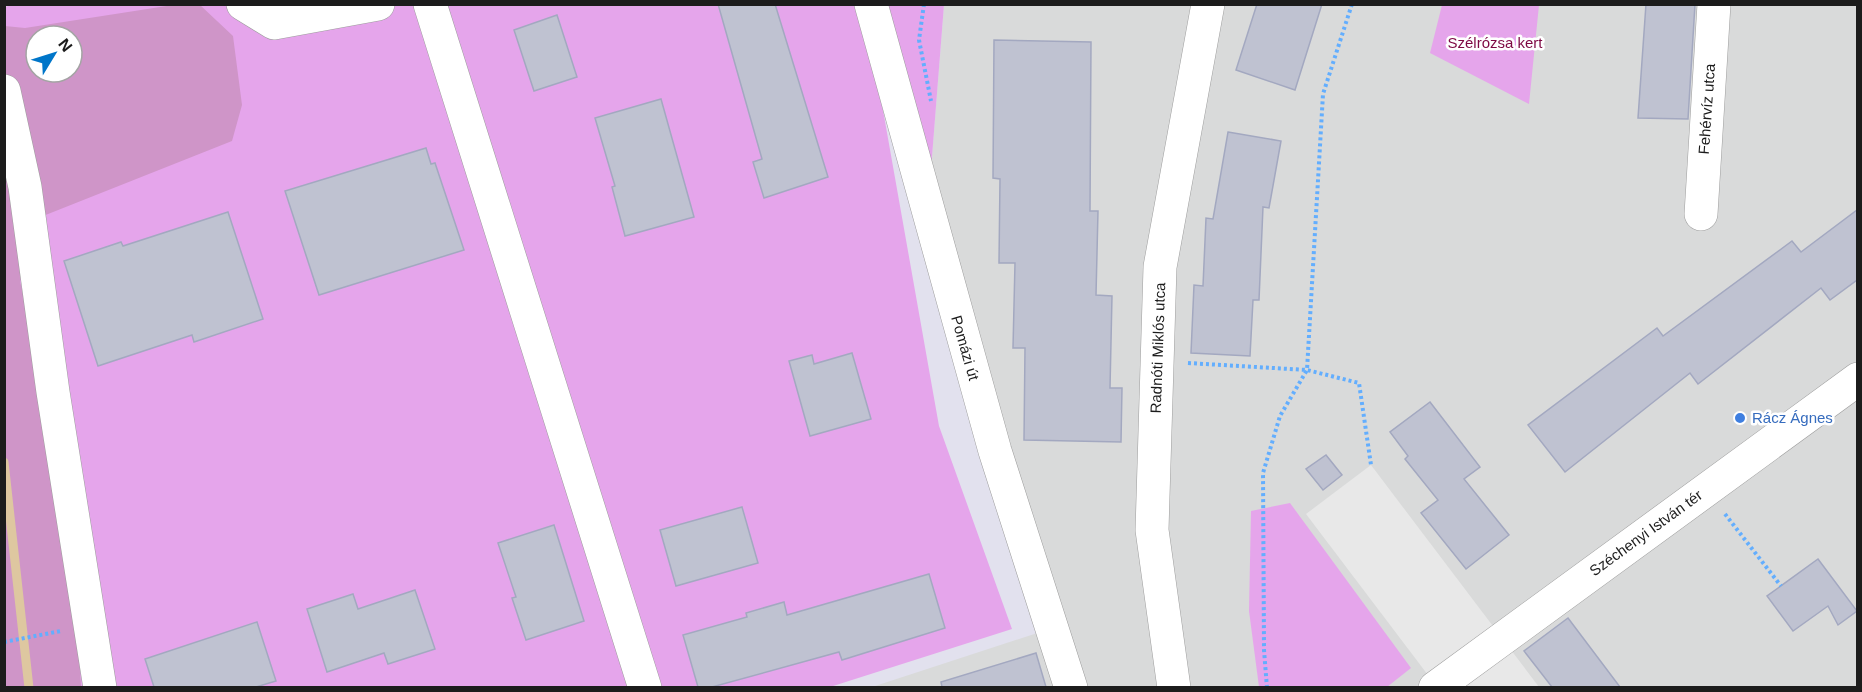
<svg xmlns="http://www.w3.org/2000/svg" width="1862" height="692" font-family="Arial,sans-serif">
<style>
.residential{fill:#d9dada}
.grass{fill:#e5a5eb;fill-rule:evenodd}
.forest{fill:#cf95c8;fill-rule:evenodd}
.parking{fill:#e8e8e8}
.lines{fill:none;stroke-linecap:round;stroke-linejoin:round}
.stream{stroke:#dec7a0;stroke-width:9}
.building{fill:#bfc2d1;stroke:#a3a8c0;stroke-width:1.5}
.minor-casing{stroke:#9d9d9d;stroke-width:34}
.tertiary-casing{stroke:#9d9d9d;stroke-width:34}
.path{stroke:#63aefe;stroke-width:4;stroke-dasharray:3 3;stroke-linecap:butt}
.minor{stroke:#fff;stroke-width:33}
.tertiary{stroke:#fff;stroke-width:33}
.shop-dot{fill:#3f7fe0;stroke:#fff;stroke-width:2}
.labels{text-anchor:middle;stroke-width:5;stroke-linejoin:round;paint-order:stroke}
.park-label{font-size:15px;fill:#7d0843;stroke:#fff}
.street-label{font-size:15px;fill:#1c1c1c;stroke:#fff}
.shop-label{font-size:15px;fill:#366cbe;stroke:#fff;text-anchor:start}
</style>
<rect width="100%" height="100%" fill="#e2e1ee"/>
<!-- residential -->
<path class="residential" d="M944,5h913v682l-988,1 193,-63 -133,-430z"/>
<!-- grass -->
<g class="grass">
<path d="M17,4l837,1 21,60 64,361 73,203 -182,58h-825l-1,-680zM36,36h36v36h-36z"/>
<path d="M888,5h56l-15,190z"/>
<path d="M1442,5h97l-10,99 -99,-51z"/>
<path d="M1290,503l121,165 -24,19h-128l-10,-76 2,-100z"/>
</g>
<!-- forest -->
<path class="forest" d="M173,5h27l33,31 9,69 -10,36 -194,77 -18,63 40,174 15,128 6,104 -76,1v-662l20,2zM36,36h36v36h-36z"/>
<!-- parking -->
<path class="parking" d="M1371,465l168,222h-102l-131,-173z"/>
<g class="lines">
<!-- stream -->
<path class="stream" d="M4,462l25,226"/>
</g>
<!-- building -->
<g class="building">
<path d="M718,4h57l53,173 -64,21 -11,-36 9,-3z"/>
<path d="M1257,4h65l-27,86 -59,-20z"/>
<path d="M1646,4h49l-7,115 -50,-1z"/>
<path d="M557,15l20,62 -43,14 -20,-61z"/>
<path d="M994,40l97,2 -1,169h8l-2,84 16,1 -2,92h12l-1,54 -97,-2 1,-92h-12l2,-85h-16l1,-84 -7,-1z"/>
<path d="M661,99l33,118 -69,19 -13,-49 3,-1 -20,-68z"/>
<path d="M1228,132l53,9 -12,67 -6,-1 -4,93h-6l-3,56 -59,-3 3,-68 9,1 3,-68 7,1z"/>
<path d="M426,148l5,16 4,-1 29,87 -145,45 -34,-104z"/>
<path d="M1857,210v70l-27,20 -9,-12 -123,96 -8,-11 -125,99 -37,-47 129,-97 6,8 129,-95 9,11z"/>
<path d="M228,212l35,107 -69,23 -2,-7 -94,31 -34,-105 57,-19 2,4z"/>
<path d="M852,353l19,66 -61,17 -21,-75 23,-6 2,9z"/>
<path d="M1430,402l50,65 -16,12 45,56 -43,34 -45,-56 17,-13 -33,-41 3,-3 -18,-24z"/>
<path d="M1326,455l16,20 -19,15 -17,-21z"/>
<path d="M742,507l16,56 -82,23 -16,-56z"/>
<path d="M554,525l30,96 -58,19 -14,-42 4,-1 -18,-54z"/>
<path d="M1818,559l39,52 -19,14 -10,-19 -35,25 -26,-35z"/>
<path d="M929,574l16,54 -103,32 -3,-8 -127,35h-14l-15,-52 64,-18 -1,-4 38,-11 3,13z"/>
<path d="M415,590l20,59 -47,15 -4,-11 -57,19 -20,-63 46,-15 5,15z"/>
<path d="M1568,618l52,69h-68l-28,-36z"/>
<path d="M257,622l19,59 -20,6h-102l-9,-28z"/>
<path d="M1036,653l10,34h-104l-1,-5z"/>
</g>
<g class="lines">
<!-- minor casing -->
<g class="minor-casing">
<g id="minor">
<path d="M243,4l31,19 104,-19"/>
<path d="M430,4l215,684"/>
<path d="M871,4l124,447 76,237"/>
<path d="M4,91l21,96 28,205 47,296"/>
<path d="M1701,214l13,-210"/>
<path d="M1435,688l423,-309"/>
</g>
</g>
<!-- tertiary casing -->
<g class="tertiary-casing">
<path id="tertiary" d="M1174,688l-22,-158 8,-263 48,-263"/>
</g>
<!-- path -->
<g class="path">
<path d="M924,4l-5,36 12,61"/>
<path d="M1188,363l119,7 52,13 12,82"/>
<path d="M1725,514l56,72"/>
<path d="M4,642l57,-11"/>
<path d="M1267,688l-3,-38 -1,-177 17,-57 27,-46 16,-276 29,-90"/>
</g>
<!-- minor -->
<use href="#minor" class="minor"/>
<!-- tertiary -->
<use href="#tertiary" class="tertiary"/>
</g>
<!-- markers -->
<circle class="shop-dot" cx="1740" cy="418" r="6"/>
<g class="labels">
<!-- park labels -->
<g class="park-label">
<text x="1495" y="48">Szélrózsa kert</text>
</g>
<!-- street labels -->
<g class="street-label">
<text transform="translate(1707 109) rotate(-86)" y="5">Fehérvíz utca</text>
<text transform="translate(965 348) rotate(74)" y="5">Pomázi út</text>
<text transform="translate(1158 348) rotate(-88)" y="5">Radnóti Miklós utca</text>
<text transform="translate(1646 533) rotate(-36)" y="5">Széchenyi István tér</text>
</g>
<!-- shop labels -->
<g class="shop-label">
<text x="1752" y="423">Rácz Ágnes</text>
</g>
</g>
<!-- border -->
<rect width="1862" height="692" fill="none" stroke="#1c1c1c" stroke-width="12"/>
<!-- north arrow -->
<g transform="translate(54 54) rotate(52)"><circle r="28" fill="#ffffff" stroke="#a4a4a4" stroke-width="1.5"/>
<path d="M0-4.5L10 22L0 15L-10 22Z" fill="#0076c9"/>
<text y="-9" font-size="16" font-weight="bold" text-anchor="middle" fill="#1c1c1c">N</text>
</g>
</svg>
